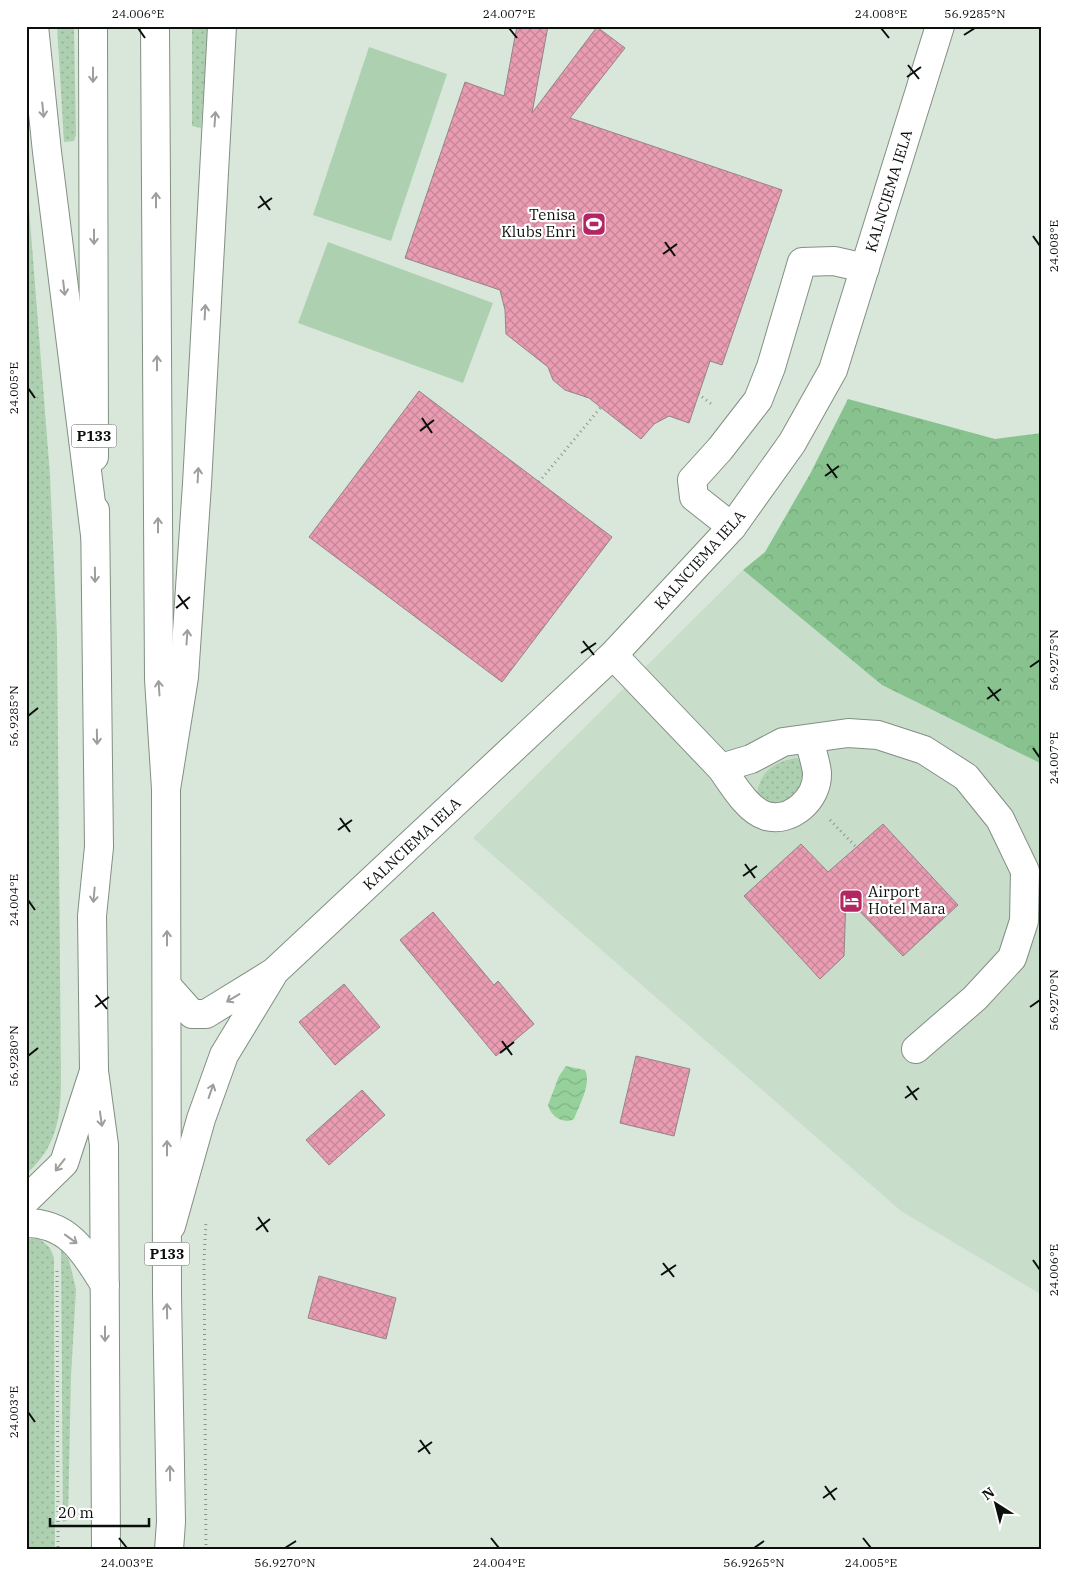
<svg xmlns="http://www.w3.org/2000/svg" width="1068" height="1576" font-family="'IBM Plex Serif',serif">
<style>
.built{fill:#c9ddcb}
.grass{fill:url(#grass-dots)}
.forest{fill:url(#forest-crowns)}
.garden{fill:#add0b0}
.water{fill:url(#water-waves)}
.building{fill:url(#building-cross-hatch);stroke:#958388}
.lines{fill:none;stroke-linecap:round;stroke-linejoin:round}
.minor-casing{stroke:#828f83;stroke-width:30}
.major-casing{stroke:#828f83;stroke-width:30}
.highway-casing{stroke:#828f83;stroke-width:30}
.path{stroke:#8a958b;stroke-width:3;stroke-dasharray:1 4;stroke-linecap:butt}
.minor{stroke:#fff;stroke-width:28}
.major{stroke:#fff;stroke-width:28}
.highway{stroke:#fff;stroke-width:28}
.oneway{stroke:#9d9f9d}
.ticks{fill:none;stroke:#0a0f0b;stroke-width:2}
.labels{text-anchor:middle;stroke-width:4.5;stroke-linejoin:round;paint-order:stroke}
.shield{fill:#fff;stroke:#545754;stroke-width:1}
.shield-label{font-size:14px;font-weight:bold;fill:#0a0f0b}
.street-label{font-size:15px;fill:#0a0f0b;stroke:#fff}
.poi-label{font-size:15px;fill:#0a0f0b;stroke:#fff;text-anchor:end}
.neatline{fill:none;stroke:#0a0f0b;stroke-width:2}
.ticks-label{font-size:12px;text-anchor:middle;fill:#0a0f0b}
</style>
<defs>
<pattern id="grass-dots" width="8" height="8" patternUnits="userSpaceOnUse" patternTransform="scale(1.25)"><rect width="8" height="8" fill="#add0b0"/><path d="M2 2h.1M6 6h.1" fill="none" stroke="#94b196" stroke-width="1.8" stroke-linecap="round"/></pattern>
<pattern id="forest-crowns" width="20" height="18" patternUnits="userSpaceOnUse" patternTransform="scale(1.25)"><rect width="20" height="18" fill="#88c38f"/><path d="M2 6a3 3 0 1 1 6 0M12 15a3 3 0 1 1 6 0" fill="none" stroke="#74a67a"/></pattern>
<pattern id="water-waves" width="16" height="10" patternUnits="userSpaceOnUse" patternTransform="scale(1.25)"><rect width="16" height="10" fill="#96d19c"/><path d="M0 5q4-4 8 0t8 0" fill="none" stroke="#80b285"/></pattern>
<pattern id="building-cross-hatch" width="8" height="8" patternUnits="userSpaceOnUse" patternTransform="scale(1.25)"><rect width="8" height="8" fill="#e99cb2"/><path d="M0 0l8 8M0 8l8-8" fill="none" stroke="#c68598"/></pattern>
</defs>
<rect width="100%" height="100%" fill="#d9e7da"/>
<!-- built -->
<path class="built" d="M743,570l139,115 160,79v531l-141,-84 -428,-373z"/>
<!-- grass -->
<g class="grass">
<path d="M57,26h17l2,109 -2,6 -10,1z"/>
<path d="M192,26h16l-7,102 -9,-2z"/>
<path d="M26,170l24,305 7,161 4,442c0,39 -4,69 -35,96z"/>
<path d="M797,758l6,6 5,11 -12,26 -28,4 -11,-10c2,-23 18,-34 40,-37z"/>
<path d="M26,1239h14l10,9 4,10 1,292h-29z"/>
<path d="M61,1250l8,10 7,29 -5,87 -3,144 -5,2z"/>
</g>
<!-- forest -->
<path class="forest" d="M848,399l147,40 47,-6v331l-160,-79 -139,-115 22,-18 45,-78z"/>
<!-- garden -->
<g class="garden">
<path d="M369,47l78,27 -56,167 -78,-26z"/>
<path d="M328,242l165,61 -30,80 -165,-60z"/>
</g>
<!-- water -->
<path class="water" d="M566,1066l19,4c7,13 -6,36 -11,49 -10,6 -24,-3 -26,-14l11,-29z"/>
<!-- building -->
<g class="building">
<path d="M517,26h31l-16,87 65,-86 28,21 -55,70 212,72 -60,175 -12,-4 -21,62 -20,-7 -15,8 -13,15 -52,-41 -24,-8 -12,-10 -5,-13 -42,-33 -1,-24 -5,-20 -95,-32 60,-176 39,14z"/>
<path d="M419,391l193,146 -110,145 -193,-145z"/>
<path d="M883,824l75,81 -55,51 -57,-59 -2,59 -24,23 -76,-83 57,-52 27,28z"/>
<path d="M433,912l61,73 4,-4 36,43 -38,32 -96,-116z"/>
<path d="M344,984l36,43 -45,38 -36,-43z"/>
<path d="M636,1056l54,13 -16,67 -54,-13z"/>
<path d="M362,1090l23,25 -56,50 -23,-25z"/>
<path d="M319,1276l77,22 -10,41 -78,-21z"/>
</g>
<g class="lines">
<!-- minor casing -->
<g class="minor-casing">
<g id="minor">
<path d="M732,527l-38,-30 -2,-17 28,-31 38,-49 13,-33 31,-105 32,-1 31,7"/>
<path d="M613,655l108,113 30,-9 32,-17 65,-9 30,2 46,15 42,27 34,42 25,52 -1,50 -12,37 -37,40 -59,51"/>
<path d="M721,768c11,15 26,42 45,48 25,7 52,-17 51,-43 -1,-11 -6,-24 -8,-34"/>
<path d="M168,987l24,27h14l68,-42 339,-317 119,-128 60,-84 41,-73 107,-344"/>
<path d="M26,1200l38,-37 30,-92"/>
<path d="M26,1223c43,0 59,30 79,62"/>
<path d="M171,1226l30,-107 23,-64 48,-79"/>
</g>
</g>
<!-- major casing -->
<g class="major-casing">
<g id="major">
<path d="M93,26l1,431"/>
<path d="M155,26l4,653 7,110 1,505 4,228 -2,28"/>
<path d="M95,510l4,337 -7,69 2,155 10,74 2,405"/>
</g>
</g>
<!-- highway casing -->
<g class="highway-casing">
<g id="highway">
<path d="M34,26l13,126 48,383"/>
<path d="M166,789l18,-112 13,-193 25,-458"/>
</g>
</g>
<!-- path -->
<g class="path">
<path d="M698,394l16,12"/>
<path d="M539,482l62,-75"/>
<path d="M830,820l27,28"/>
<path d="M57,1271l1,279"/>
<path d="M206,1550l-2,-291 2,-37"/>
</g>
<!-- minor -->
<use href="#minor" class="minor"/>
<!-- major -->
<use href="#major" class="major"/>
<!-- highway -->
<use href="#highway" class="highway"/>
</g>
<!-- one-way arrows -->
<defs><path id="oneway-shaft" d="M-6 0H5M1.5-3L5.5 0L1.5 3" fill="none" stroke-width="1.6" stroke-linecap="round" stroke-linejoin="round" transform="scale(1.25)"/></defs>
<g class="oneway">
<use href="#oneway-shaft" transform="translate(93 75) rotate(90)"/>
<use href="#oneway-shaft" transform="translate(43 110) rotate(84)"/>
<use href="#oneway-shaft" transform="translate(215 119) rotate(-86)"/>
<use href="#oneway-shaft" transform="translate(156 200) rotate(-90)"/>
<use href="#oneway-shaft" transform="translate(94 237) rotate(90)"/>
<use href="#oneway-shaft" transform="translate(64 288) rotate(83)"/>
<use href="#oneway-shaft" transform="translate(205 312) rotate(-87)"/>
<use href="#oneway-shaft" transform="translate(157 363) rotate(-90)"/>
<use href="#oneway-shaft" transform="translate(198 475) rotate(-87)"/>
<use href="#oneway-shaft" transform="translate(158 525) rotate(-90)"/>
<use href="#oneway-shaft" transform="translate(95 575) rotate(89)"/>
<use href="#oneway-shaft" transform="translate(187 637) rotate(-86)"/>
<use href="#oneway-shaft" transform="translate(159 688) rotate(-94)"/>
<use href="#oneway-shaft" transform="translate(97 737) rotate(89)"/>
<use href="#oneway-shaft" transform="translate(94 895) rotate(95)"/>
<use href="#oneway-shaft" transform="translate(167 938) rotate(-90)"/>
<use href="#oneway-shaft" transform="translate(233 998) rotate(149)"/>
<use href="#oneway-shaft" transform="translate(211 1091) rotate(-71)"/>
<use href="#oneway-shaft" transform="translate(101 1119) rotate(82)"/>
<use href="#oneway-shaft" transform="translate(167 1148) rotate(-90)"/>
<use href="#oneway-shaft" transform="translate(60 1165) rotate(128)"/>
<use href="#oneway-shaft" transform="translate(71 1239) rotate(36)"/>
<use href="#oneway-shaft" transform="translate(167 1311) rotate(-91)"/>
<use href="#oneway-shaft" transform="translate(105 1334) rotate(90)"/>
<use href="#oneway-shaft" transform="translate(170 1473) rotate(-91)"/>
</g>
<!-- ticks -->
<path class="ticks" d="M138,28l7,10M509,28l8,10M881,28l8,10M964,35l11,-7M908,65l11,14M907,77l14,-10M260,196l10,14M258,208l14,-10M1033,236l7,10M665,242l10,14M663,254l14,-10M28,388l7,10M422,418l10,15M420,431l14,-11M827,464l10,14M825,476l14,-10M178,595l10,14M176,608l14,-11M583,641l11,14M581,653l15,-10M1030,667l10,-7M988,687l11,14M987,699l14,-10M28,716l10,-8M1033,748l7,10M340,818l10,14M338,830l14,-10M745,864l10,14M743,876l14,-10M28,900l7,10M96,995l11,14M95,1007l14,-10M1030,1007l10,-7M502,1041l10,14M500,1053l14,-11M28,1056l10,-8M907,1086l10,14M905,1098l14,-10M258,1217l10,15M256,1230l14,-11M1033,1260l7,10M663,1263l11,14M661,1275l15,-10M28,1412l7,10M420,1440l10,14M418,1452l14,-10M825,1486l10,14M823,1498l14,-10M119,1538l8,10M491,1538l8,10M863,1538l8,10M285,1548l11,-7M754,1548l10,-7"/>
<!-- icons -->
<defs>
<g id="stadium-square" transform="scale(1.25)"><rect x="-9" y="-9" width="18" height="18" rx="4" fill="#b22661" stroke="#fff"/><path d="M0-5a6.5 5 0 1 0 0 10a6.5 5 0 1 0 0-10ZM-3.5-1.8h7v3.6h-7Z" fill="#fff"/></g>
<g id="hotel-square" transform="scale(1.25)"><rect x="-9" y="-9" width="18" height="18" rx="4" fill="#b22661" stroke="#fff"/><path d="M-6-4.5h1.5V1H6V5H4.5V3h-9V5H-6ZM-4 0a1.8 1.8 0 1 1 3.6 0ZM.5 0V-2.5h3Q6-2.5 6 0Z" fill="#fff"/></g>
</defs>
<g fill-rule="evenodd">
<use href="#stadium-square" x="594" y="224"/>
<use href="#hotel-square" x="851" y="901"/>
</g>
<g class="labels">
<!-- shield labels -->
<g class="shield">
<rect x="71.5" y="424.5" width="45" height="23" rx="4"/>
<rect x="144.5" y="1242.5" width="45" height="23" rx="4"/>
</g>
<g class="shield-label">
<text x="94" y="441">P133</text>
<text x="167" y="1259">P133</text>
</g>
<!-- street labels -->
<g class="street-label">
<text transform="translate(889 191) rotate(-73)" y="5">KALNCIEMA IELA</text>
<text transform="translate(700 560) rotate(-48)" y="5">KALNCIEMA IELA</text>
<text transform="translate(412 844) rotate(-43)" y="5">KALNCIEMA IELA</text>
</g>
<!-- poi labels -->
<g class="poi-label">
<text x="576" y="220">Tenisa<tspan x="576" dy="17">Klubs Enri</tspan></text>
<text x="868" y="897" text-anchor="start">Airport<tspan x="868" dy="17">Hotel Māra</tspan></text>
</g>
</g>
<!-- border -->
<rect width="1068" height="1576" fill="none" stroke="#ffffff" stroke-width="55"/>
<!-- north arrow -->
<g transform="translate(996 1504) rotate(324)" stroke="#ffffff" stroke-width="4" paint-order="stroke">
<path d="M0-4L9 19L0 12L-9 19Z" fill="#0a0f0b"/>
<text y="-8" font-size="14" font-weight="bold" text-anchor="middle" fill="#0a0f0b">N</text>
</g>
<!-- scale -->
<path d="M50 1518v8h99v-8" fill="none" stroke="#0a0f0b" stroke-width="2.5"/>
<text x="58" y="1518" font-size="15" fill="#0a0f0b" stroke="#ffffff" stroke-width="4" paint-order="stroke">20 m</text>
<rect x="28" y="28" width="1012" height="1520" class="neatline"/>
<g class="ticks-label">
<text x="138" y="18">24.006°E</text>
<text x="509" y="18">24.007°E</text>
<text x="881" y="18">24.008°E</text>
<text x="975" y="18">56.9285°N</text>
<text transform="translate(1054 246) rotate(-90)" y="4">24.008°E</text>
<text transform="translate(14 388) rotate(-90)" y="4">24.005°E</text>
<text transform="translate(1054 660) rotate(-90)" y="4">56.9275°N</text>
<text transform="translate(14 716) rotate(-90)" y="4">56.9285°N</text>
<text transform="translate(1054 758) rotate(-90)" y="4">24.007°E</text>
<text transform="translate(14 900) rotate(-90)" y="4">24.004°E</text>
<text transform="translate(1054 1000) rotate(-90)" y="4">56.9270°N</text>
<text transform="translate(14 1056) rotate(-90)" y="4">56.9280°N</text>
<text transform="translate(1054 1270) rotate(-90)" y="4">24.006°E</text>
<text transform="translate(14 1412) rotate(-90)" y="4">24.003°E</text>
<text x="127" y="1567">24.003°E</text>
<text x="285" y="1567">56.9270°N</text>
<text x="499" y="1567">24.004°E</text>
<text x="754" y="1567">56.9265°N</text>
<text x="871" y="1567">24.005°E</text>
</g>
</svg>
